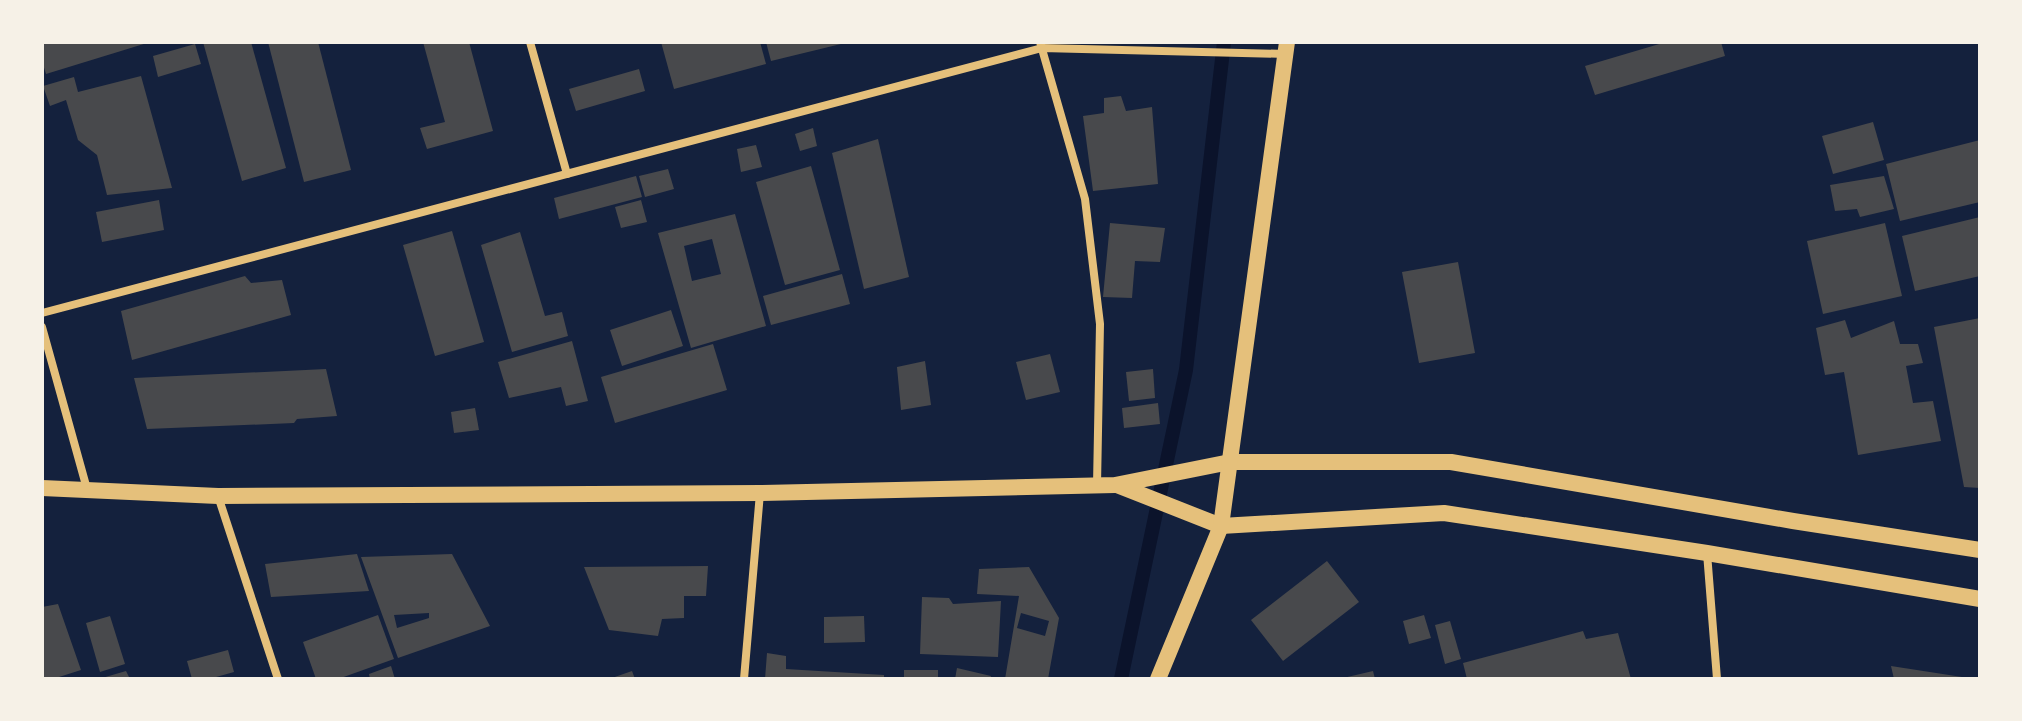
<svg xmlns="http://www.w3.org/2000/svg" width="2022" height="721" font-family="'Fira Sans',sans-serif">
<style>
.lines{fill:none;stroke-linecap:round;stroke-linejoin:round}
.stream{stroke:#0b132b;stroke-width:14}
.building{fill:#48494c;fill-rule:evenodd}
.minor{stroke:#e5c07b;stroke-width:8}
.secondary{stroke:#e5c07b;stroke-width:16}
</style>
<rect width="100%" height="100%" fill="#14213d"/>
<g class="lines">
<!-- stream -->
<path class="stream" d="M1121,679l65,-309 38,-328"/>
</g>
<!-- building -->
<g class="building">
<path d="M42,42h105v1l-101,31 -4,-13z"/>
<path d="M203,42h48l35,126 -44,13z"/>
<path d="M268,42h50l33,128 -47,12z"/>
<path d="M423,42h46l24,89 -66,18 -7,-21 25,-6z"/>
<path d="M661,42h99l6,22 -92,25z"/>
<path d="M766,42h79v1l-74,18z"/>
<path d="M1666,42h55l4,14 -130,39 -10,-29z"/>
<path d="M195,44l6,20 -43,13 -5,-21z"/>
<path d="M639,69l6,22 -69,20 -7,-22z"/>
<path d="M141,76l31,112 -65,7 -10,-40 -19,-15 -12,-40 -16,6 -7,-20 31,-9 4,15z"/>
<path d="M1121,96l5,15 26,-4 6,77 -65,7 -10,-75 21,-3v-15z"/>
<path d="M1873,122l11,38 -51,14 -11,-38z"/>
<path d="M813,128l4,18 -17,5 -5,-17z"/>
<path d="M878,139l31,138 -45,12 -32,-136z"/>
<path d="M1980,140v62l-80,19 -14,-57z"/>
<path d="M756,145l6,22 -21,5 -4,-23z"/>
<path d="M811,166l29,104 -55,15 -29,-103z"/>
<path d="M668,169l6,20 -29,8 -6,-21z"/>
<path d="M636,176l6,21 -83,22 -5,-21z"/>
<path d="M1884,176l10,33 -34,8 -3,-8 -22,2 -5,-26z"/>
<path d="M159,200l5,30 -62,12 -6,-30z"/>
<path d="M641,200l6,22 -26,6 -6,-21z"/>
<path d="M735,214l31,112 -75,22 -33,-115zM712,239l9,35 -29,7 -8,-35z"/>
<path d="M1980,217v59l-65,15 -13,-55z"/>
<path d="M1110,223l55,5 -5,34 -25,-1 -3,37 -29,-1z"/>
<path d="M1885,223l17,73 -79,18 -16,-73z"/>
<path d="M452,231l32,111 -49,14 -32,-111z"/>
<path d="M520,232l25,84 17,-4 6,24 -56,16 -31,-107z"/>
<path d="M1458,262l17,91 -56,10 -17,-91z"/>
<path d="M842,274l8,30 -79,21 -8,-29z"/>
<path d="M245,276l6,7 31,-3 9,35 -159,45 -11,-49z"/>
<path d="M671,310l12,36 -61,20 -12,-36z"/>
<path d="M1980,318v170l-16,-1 -30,-160z"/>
<path d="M1845,320l6,18 43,-17 6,23h18l5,19 -17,3 7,37 20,-2 8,40 -83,14 -14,-83 -19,3 -9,-47z"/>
<path d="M572,341l16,60 -22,5 -5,-19 -52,11 -11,-36z"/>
<path d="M713,344l14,46 -112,33 -14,-46z"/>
<path d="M1050,354l10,38 -34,8 -10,-38z"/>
<path d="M925,361l6,44 -30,5 -4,-43z"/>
<path d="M326,369l11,47 -40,3 -3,4 -147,6 -13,-51z"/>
<path d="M1153,369l2,29 -26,3 -3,-29z"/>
<path d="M1158,403l2,21 -36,4 -2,-20z"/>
<path d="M475,408l4,22 -25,3 -3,-21z"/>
<path d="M357,554l12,37 -98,6 -6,-33z"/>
<path d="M452,554l38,72 -92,32 -37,-101zM429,613v5l-32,10 -3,-13z"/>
<path d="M1327,561l32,41 -76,59 -32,-41z"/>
<path d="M708,566l-2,30h-22v22l-22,1 -4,17 -49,-6 -25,-63z"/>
<path d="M1029,567l30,51 -11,61h-43l14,-83 -42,-2 2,-25zM1021,613l28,8 -4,15 -28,-8z"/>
<path d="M922,597l27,1 4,6 48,-3 -3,56 -78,-3z"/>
<path d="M58,604l23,66 -22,7 1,2h-18v-72z"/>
<path d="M378,615l16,44 -56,20h-22l-13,-37z"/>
<path d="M1424,615l7,23 -22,6 -6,-23z"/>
<path d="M110,616l15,48 -25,8 -14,-49z"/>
<path d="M864,616l1,26 -41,1v-26z"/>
<path d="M1450,621l11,38 -16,5 -10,-39z"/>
<path d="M1583,631l3,8 32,-6 13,46h-164l-4,-16z"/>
<path d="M228,650l6,22 -25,7h-17l-5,-18z"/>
<path d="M767,653l19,3v13l98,6v4h-119z"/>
<path d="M391,666l4,13h-25l-1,-5z"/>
<path d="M1891,666l71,11v2h-68z"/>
<path d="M957,668l34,8 -1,3h-35z"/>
<rect x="904" y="670" width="34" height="9"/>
<path d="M126,671l4,8h-28v-1z"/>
<path d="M632,671l3,8h-26z"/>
<path d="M1373,671l2,8h-32v-1z"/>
</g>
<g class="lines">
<!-- minor -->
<g class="minor">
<path d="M530,42l37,132"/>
<path d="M1040,42l45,157 15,125 -3,161"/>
<path d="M42,313l1000,-265 245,6"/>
<path d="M42,327l45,162"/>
<path d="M218,496l60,183"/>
<path d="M1707,553l10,126"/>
<path d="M744,679l16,-186"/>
</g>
<!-- secondary -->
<g class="secondary">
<path d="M1117,485l104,41 223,-13 263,40 273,46"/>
<path d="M42,488l176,8 542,-3 355,-8 115,-23h221l342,59 187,29"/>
<path d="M1158,679l63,-153 66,-484"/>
</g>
</g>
<!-- border -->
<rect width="2022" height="721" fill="none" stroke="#f6f1e7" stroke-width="88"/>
</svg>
